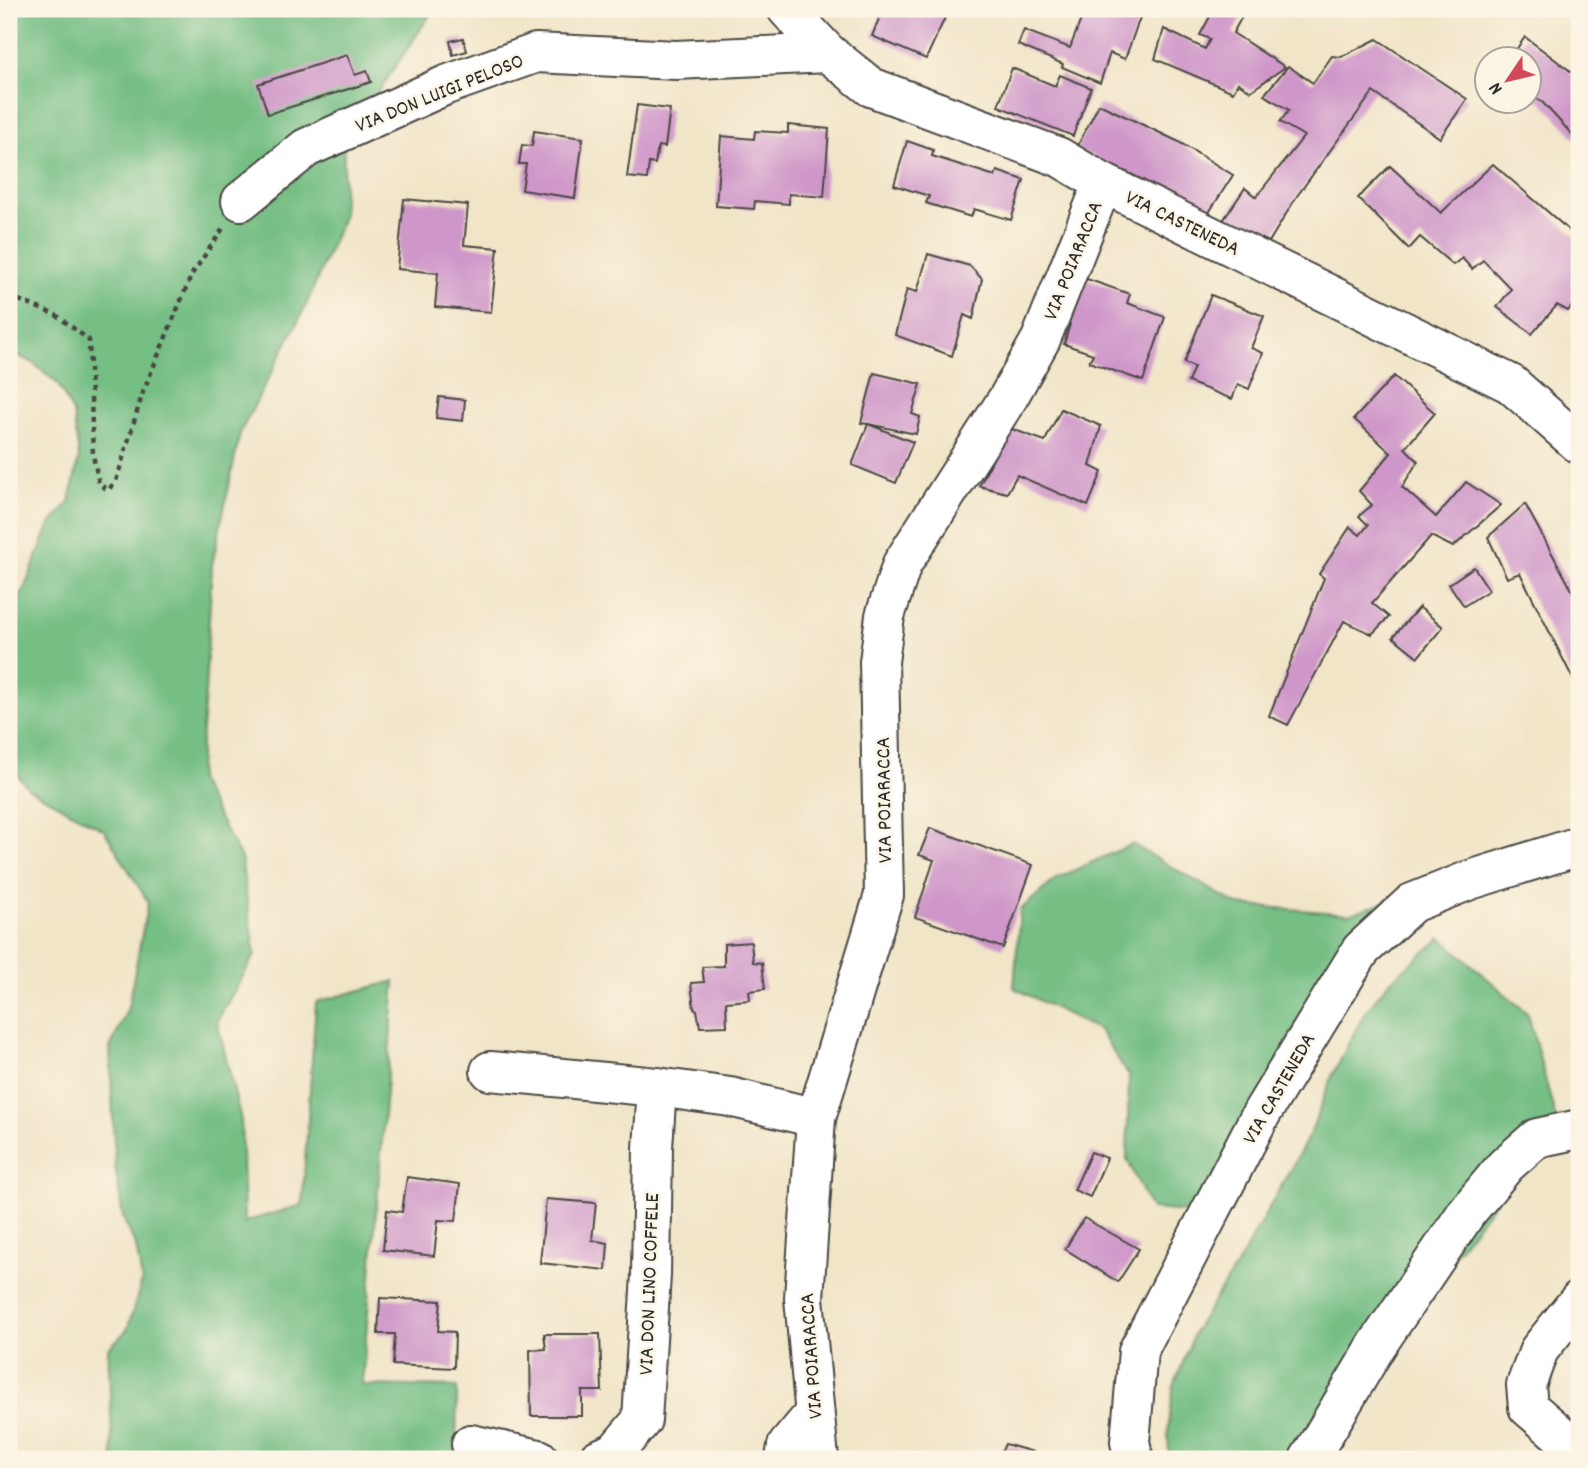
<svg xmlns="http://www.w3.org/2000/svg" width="1588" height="1468" font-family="Dekko,sans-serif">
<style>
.forest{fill:#75be84;stroke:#507458;stroke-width:2}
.building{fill:#cf97c9}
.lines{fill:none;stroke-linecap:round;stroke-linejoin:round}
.minor-casing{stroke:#494743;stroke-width:42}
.path{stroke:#494743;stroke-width:4.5;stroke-dasharray:5 5;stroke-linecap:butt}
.minor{stroke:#fff;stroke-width:38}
.labels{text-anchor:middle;stroke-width:5;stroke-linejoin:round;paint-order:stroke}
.street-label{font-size:21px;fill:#2b2b2b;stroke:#fcf5e5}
</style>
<rect width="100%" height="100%" fill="#fcf5e5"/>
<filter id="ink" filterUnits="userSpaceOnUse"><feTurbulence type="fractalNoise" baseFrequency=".0143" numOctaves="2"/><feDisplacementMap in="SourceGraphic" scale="14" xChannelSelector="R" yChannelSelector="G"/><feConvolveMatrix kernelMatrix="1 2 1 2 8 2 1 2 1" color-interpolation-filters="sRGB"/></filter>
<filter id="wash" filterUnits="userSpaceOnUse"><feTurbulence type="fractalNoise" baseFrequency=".00686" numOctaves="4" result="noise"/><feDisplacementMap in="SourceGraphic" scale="28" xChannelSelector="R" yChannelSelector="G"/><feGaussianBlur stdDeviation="1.57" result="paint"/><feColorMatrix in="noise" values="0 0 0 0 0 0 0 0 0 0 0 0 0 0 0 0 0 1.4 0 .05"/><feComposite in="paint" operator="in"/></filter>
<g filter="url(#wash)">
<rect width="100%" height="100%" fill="#f1e5c8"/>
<!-- forest -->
<g class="forest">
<path d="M10,9h424l-90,134 -1,74 -38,91 -65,125 -28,132 -7,128 -7,87 43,78 14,97 -38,66 24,99 3,102 58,-17 14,-203 79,-21 -33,404 95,2 -1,72h-343l-5,-110 19,-19 15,-49 -6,-35 -13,-28 -8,-52 -5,-118 18,-40 20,-106 -44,-72 -75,-41 -20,-24v-156l14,-17 26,-66 21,-25 9,-45 -6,-43 -15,-29 -26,-22 -23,-10z"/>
<path d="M1132,844l106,61 112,9 54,-19 -55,47 -31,39 -116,232 -51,-4 -24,-50 2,-83 -30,-46 -85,-42 6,-78 37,-32z"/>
<path d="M1441,938l87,76 29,109 -263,336h-125l-1,-27 5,-43 22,-59 45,-70 70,-126 23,-60 32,-62 24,-30z"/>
</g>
<g id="blocks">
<!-- building -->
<g class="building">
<path d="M883,9h66l-23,50 -54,-23z"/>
<path d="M1085,9h58l-18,50 -15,-6 -10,30 -38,-16 1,-3 -45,-19 6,-15 46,18z"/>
<path d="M1214,9h32l-13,24 52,34 -34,24 -13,-8 -5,9 -78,-33 9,-30 41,20 5,-10 -10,-4z"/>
<path d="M1525,37l44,33 10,11v61l-36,-39 -14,-10v-33h-20z"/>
<path d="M463,38l4,13 -14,4 -3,-14z"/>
<path d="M1377,39l90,60 -27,39 -67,-46 -76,104 -28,46 -47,-20 23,-34 11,9 48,-61 -24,-14 9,-12 -25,-15 24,-29 25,17 19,-27 9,1z"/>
<path d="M347,55l8,20 12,-4 4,11 -103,32 -10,-30z"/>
<path d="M1012,68l43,18 5,-11 31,13 -18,48 -75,-30z"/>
<path d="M1099,104l78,37 56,34 -25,39 -77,-40 -55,-25z"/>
<path d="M637,105l33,4 -5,38 -7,-1 -3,18 -6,-1 -2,16 -20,-2z"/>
<path d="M788,125l41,4 -5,68 -35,-3v10l-34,-3 -1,8 -38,-3 5,-70 33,3 1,-8 33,2z"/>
<path d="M534,131l49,7 -8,60 -53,-8 4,-26h-7l3,-19 10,1z"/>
<path d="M907,141l26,9 -1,6 63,20 2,-5 27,9 -13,40 -37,-11 -3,8 -45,-14 3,-7 -35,-11z"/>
<path d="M1493,164l86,75v58l-11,14 -11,-6 -25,29 -35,-27 14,-18 -28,-29 -11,9 -10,-11 -9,7 -33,-28 -11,12 -51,-51 32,-32 51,47z"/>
<path d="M404,199l64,6 -4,40 34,3 -7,64 -56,-5 3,-34 -41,-4z"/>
<path d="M928,254l42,12 12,13 -9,40 -9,-4 -12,41 -57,-21 12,-46 10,3z"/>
<path d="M1081,277l49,17 -3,9 38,14 -22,64 -54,-19 4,-8 -29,-10 6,-20 -5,-2z"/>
<path d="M1211,295l53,21 -13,32 12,5 -14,36 -11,-5 -6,15 -44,-17 6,-15 -10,-4z"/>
<path d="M874,373l47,11 -9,30 8,3 -4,17 -48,-10 45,18 -17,41 -44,-18 16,-41 -7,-1z"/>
<path d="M1394,376l41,37 -30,35 13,13 -16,26 34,30 30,-35 35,23 -48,42 -22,-11 -59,67 17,14 -17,17 -28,-13 -56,104 -19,-9 55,-138 -5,-4 31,-47 10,8 8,-10 -9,-9 13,-11 -13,-14 32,-38 -37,-34z"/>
<path d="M439,397l26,3 -2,21 -27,-3z"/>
<path d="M1061,409l40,17 -11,40 12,6 -14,34 -71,-31 -10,18 -28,-7 30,-58 36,13z"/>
<path d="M1525,504l54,99v88l-59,-118 -13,5 -19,-41z"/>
<path d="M1474,567l15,23 -25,16 -15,-22z"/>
<path d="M1419,607l24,20 -25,30 -25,-20z"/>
<path d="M930,828l103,37 -30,83 -88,-31 19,-57 -15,-5z"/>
<path d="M751,942l2,20 9,1 3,26 -16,2 1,9 -24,2 1,24 -27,1 -3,-17 -3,-1 -3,-26 13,-1 -2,-15 22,-1v-22z"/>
<path d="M1091,1152l16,6 -17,39 -16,-7z"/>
<path d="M407,1177l53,7 -4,37 -18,-1 -4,36 -51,-6 4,-40 15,2z"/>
<path d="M546,1199l50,4 -4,37 16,3 -2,27 -66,-7z"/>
<path d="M1084,1218l55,31 -21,33 -53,-33z"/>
<path d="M380,1298l61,3 -3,30 17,1 -1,36 -61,-3 2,-31h-17z"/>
<path d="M544,1334h56l2,57h-20v25h-51l-1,-66 16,-1z"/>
<path d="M1005,1444l28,8 -3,7h-32z"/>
</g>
</g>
</g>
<g filter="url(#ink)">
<use href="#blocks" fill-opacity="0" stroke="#494743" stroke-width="2"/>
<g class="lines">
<!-- minor casing -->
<g class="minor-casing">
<g id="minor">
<path d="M787,9l41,44 43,34 188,70 44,26 408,201 68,60"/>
<path d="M241,201l65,-53 140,-63 90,-32 140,7 152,-7"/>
<path d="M490,1071l167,16 73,10 86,21"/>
<path d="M1579,1300l-40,50 -13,35 2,22 51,44"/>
<path d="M471,1444l68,15"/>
<path d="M598,1459l17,-7 27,-32 9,-145 2,-127 4,-61"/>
<path d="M785,1459l2,-13 26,-31"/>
<path d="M819,1459l-15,-161 12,-180 68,-223 -5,-233 6,-46 17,-52 106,-166 33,-59 62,-156"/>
<path d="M1134,1459l-4,-17 8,-91 123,-237 100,-164 51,-47 58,-23 109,-34"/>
<path d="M1309,1459l68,-114 90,-133 39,-47 31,-27 42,-9"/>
</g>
</g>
<!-- path -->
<path class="path" d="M9,296l47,19 33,25 4,115 6,29 9,6 8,-9 27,-89 49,-118 32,-47"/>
<!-- minor -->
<use href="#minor" class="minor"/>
</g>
</g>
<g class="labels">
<!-- street labels -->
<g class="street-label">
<text transform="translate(439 92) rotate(-22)" y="7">VIA DON LUIGI PELOSO</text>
<text transform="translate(1183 222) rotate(26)" y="7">VIA CASTENEDA</text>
<text transform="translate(1072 260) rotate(-68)" y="7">VIA POIARACCA</text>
<text transform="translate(883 800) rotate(-91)" y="7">VIA POIARACCA</text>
<text transform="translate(1278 1088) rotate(-60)" y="7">VIA CASTENEDA</text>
<text transform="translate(648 1284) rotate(-88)" y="7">VIA DON LINO COFFELE</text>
<text transform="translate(810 1356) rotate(-94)" y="7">VIA POIARACCA</text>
</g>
</g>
<!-- margin -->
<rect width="1588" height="1468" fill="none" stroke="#fcf5e5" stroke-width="35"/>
<!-- north arrow -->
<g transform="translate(1508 80) rotate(235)"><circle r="33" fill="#fcf5e5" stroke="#a8a49b" stroke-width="2"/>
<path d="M0-5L12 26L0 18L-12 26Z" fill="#d1495b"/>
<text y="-10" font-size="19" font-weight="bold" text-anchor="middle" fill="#2b2b2b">N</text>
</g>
</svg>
